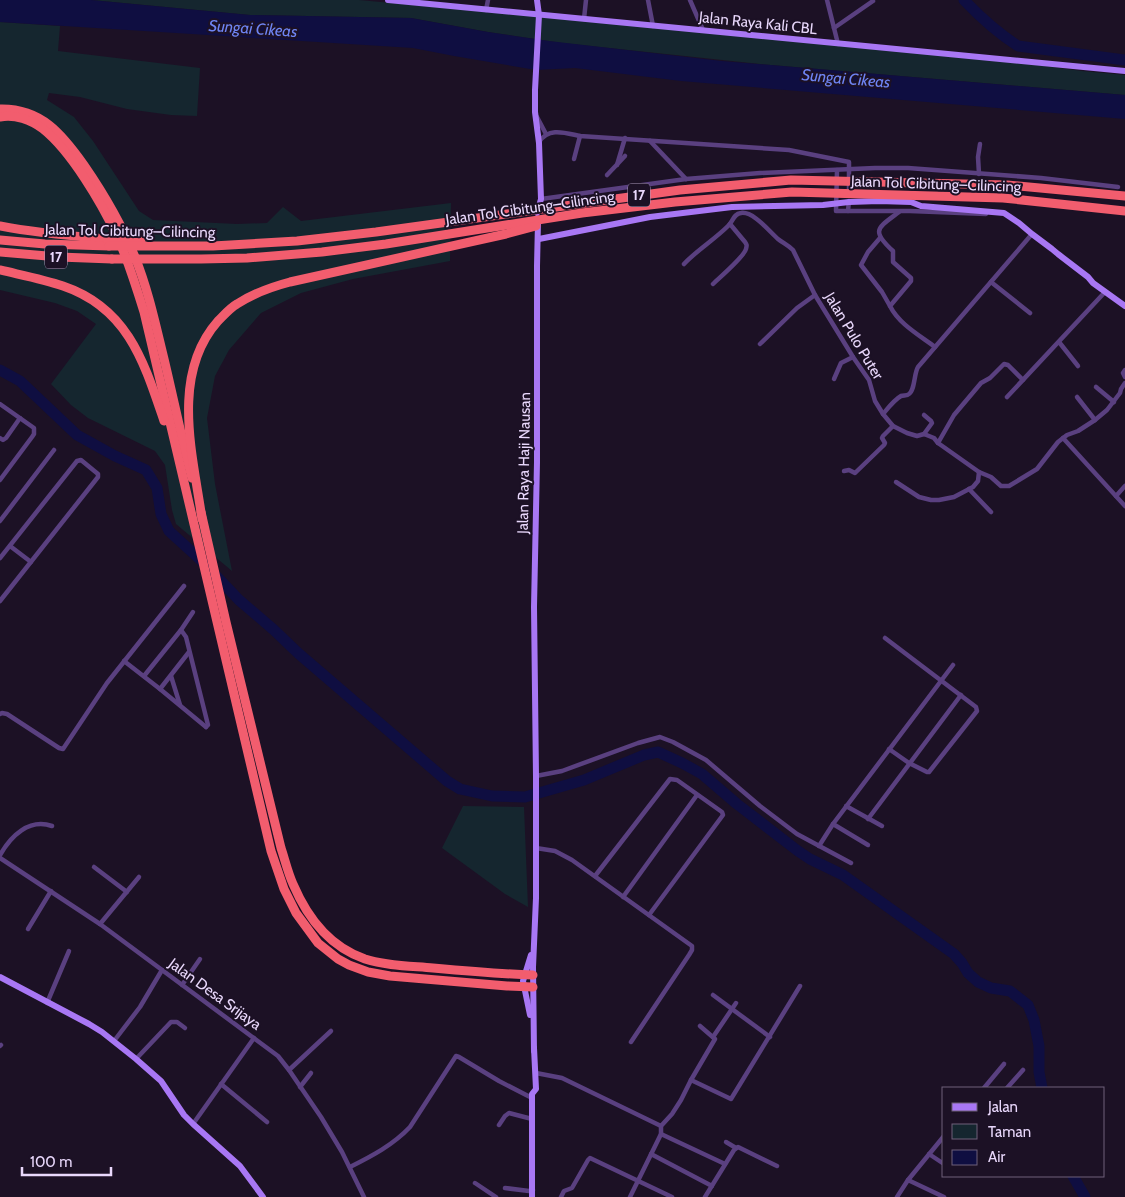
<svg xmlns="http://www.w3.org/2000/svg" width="1125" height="1197" font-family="Cabin,sans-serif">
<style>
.green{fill:#15262f}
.water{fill:#0f0e41}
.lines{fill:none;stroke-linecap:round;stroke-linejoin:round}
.river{stroke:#0f0e41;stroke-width:11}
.street{stroke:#5a4080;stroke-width:4.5}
.secondary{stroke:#a877f4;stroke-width:6}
.highway{stroke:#f25d6e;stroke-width:9}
.highway-bridge{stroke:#f25d6e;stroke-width:9}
.labels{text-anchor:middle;stroke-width:4;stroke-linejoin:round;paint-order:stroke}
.shield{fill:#1c1125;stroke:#ac9cbc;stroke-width:1}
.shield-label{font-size:14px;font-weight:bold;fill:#e9d8fc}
.street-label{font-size:15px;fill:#e9d8fc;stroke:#1c1125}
.water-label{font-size:16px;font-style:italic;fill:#6f85f4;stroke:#1c1125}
</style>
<rect width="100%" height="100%" fill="#1c1125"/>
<!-- green -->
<g class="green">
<path d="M91,0h268l624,58 99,13 43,4v20l-365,-31 -198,-21 -74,-11 -77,-14 -161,-3z"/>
<path d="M0,22l60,4 -2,25 142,17 -3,48 -26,-1 -44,-6 -47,-12 -31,-4 -2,7 27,17 19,24 46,70 14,9 84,4 30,-1 16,-16 18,14 150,-18 -1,58 -97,18 -52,14 -40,20 -32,37 -14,26 -8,42 8,66 17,87 -56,-47 -4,-14 -7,-45 -10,-14 -67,-33 -17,-13 -20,-21 45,-60 -19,-13 -22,-8 -55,-13z"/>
<path d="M463,806l61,1 4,100 -23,-13 -63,-46z"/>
</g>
<!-- water -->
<path class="water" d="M0,0h91l159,15 161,3 77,14 61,9 173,20 403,34v24l-444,-38 -106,-13 -39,2 -82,-14 -41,-8 -413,-26z"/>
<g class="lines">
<!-- river -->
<g class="river">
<path d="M964,0c16,17 34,33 54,46l107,14"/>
<path d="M0,370l20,11 57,54 38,21 31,14 11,18 4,26 8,17 34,31 36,38 35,30 24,23 149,128 13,8 32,7 33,1 59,-17 60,-25 14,-3 24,11 20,11 35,30 61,47 12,8 33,16 111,79 8,9 6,10 10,9 13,6 19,3 18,14 6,15 5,26v26l3,16"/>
<path d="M1073,1176l12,21"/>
</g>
<!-- street -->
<g class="street">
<path d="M648,0l5,26"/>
<path d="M690,0l13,30"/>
<path d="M827,0l11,44"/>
<path d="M486,10l2,-10"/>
<path d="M584,19l2,-19"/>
<path d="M834,28l39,-27"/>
<path d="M537,117l9,17"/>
<path d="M650,141l36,38"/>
<path d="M539,142c10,-15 26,-9 41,-6l209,14 60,12v32"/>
<path d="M574,159l6,-23"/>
<path d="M617,165l8,-27"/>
<path d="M837,170l-1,41h74l76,3"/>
<path d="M979,174l-1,-17 2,-13"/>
<path d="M607,175l18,-19"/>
<path d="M541,199l145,-20 74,-6 115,-5h33l133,10 77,9"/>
<path d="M848,211l1,-10"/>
<path d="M899,212c-21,16 -29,18 -6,39v11l18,16v3l-21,25c9,18 29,29 45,41"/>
<path d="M880,238l-12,14 -7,13 21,27 8,14"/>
<path d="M684,264c13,-14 30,-24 44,-38 5,-4 5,-12 13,-13 12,-2 28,18 37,26 5,4 10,6 15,11l22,45 38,62 16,23 6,21 8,13 10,12 14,7 10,3 7,-2 10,4 4,5 41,29 12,5 10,9h8l28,-17 21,-27 9,-7 11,-4 17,-11 12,-10 13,-17 1,-4 4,-6"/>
<path d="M991,282l39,31"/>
<path d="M713,284c7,-7 31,-27 33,-35 1,-4 1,-4 -1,-7l-15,-18"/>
<path d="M1059,342l19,24"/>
<path d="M760,344l37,-36 18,-13"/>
<path d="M1125,370l-2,3 2,4"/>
<path d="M834,379l7,-16 12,-6"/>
<path d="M1096,387l18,15"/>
<path d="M1007,397l98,-105"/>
<path d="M1077,397l18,23"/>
<path d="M0,404l34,24v6l-2,3 -32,43"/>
<path d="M883,414c5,-6 11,-14 18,-18 3,-1 6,0 8,-2 6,-4 5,-21 9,-27l114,-133"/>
<path d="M924,415l7,6 1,2 -8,11"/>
<path d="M0,438l3,2 3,-2 14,-20"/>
<path d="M1063,438l62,68"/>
<path d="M938,443l16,-28 27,-32 9,-5 14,-14 4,1 15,15"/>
<path d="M844,471l5,-1 6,3 29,-28 1,-2 -3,-5 1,-2 10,-10"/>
<path d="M896,482l23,15 12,3h8l15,-3 19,-10 5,-6 1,-9"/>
<path d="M969,489l22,23"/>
<path d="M1116,496l9,-10"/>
<path d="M0,521l54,-71"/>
<path d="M10,546l21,16"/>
<path d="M0,558l77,-97 4,-1 17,14v3l-98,124"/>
<path d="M181,630l5,7 22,88 -2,2"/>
<path d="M885,638l91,69 1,4 -48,61h-2l-18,-9 -20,-14"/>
<path d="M124,661l36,28 46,38"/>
<path d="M144,676l37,-46 12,-18"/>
<path d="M171,676l9,29"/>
<path d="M160,689l29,-37"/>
<path d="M0,714l2,-1 5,1 52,34 4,1 44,-66 77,-97"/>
<path d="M536,776l26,-5 76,-28 22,-6 13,5 33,18 54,46 37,28 54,29"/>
<path d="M846,806l36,20"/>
<path d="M868,819l93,-124"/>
<path d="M833,824l35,21"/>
<path d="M819,846l14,-22 120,-159"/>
<path d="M536,848l19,3 17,9 120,86v4l-3,5 -58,87"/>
<path d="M0,855c11,-19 29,-37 52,-29"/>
<path d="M0,858l100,66 178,132 11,14 32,47 21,35 22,45"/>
<path d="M94,867l33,25"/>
<path d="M595,876l75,-97 7,1 45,32 1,3 -74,100"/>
<path d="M623,897l74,-102"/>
<path d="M100,924l39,-47"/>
<path d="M28,929l23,-38"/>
<path d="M182,985l18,-26"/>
<path d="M713,995l57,42"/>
<path d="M47,1003l22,-52"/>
<path d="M713,1037l23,-34"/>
<path d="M114,1041l26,-34 22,-37"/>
<path d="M0,1046l1,-1"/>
<path d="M136,1059l35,-37h6l8,6"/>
<path d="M289,1070l42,-39"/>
<path d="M536,1073l26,5 99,48"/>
<path d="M691,1080l40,19 69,-113"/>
<path d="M221,1084l46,38"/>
<path d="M300,1087l11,-14"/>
<path d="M984,1088l20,-24"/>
<path d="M1007,1088l16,-18"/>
<path d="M193,1124l61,-86"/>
<path d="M499,1125l6,-9 4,-3 23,6"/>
<path d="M661,1134l64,30"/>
<path d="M726,1142l10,6"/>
<path d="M651,1154l61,32"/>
<path d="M929,1154l15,10"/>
<path d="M350,1167c22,-11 43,-22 60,-40l46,-71 3,1 40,24 33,17"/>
<path d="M908,1180l36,-44"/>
<path d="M475,1183l21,14"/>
<path d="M505,1188l24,3 4,-1"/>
<path d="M561,1197l3,-6 8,-3 16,-28 2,-2 82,39"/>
<path d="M630,1197l31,-63v-8l11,-12 9,-14 10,-20 24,-41 -15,-13"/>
<path d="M705,1197l29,-47 4,-3 39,19"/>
<path d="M897,1197l11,-17 36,17"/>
</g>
<!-- secondary -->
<g class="secondary">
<path d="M388,0l737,71"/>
<path d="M537,213l4,-14 -2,-56 -4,-31v-22l4,-75 -2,-15"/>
<path d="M539,239l111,-22 82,-10 91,-2 26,-3 30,-1 32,1 10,4 83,7 15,10 13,11 20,15 6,5 30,23 5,6 32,23"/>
<path d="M0,977l89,47 13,8 34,27 25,22 23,34 9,9 47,42 23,31"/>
<path d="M530,1015l-7,-34 8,-26"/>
<path d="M534,1051l-1,-84 3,-69v-122l-2,-169 3,-145v-196l1,-44"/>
<path d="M532,1197v-103l4,-5 -2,-41"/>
</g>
<!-- highway -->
<g class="highway">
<path d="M0,109c41,-1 62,25 84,56 20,29 38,60 51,92 14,35 21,70 30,106 9,38 17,77 27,115"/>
<path d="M0,117c15,-3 31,3 43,12 28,22 59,75 74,107 11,24 19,50 27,76l127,539 13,38 12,24 22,30 20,16 11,6 19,7 22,4 117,10 26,1"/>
<path d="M0,226c35,7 71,10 107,13"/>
<path d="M0,240l45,4 64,2"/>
<path d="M0,252l59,5 53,2"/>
<path d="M0,270c21,5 43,9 63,16 65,22 81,76 101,135"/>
<path d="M201,512l25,110 55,226c4,12 7,25 12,36 14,33 37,63 72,75 22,7 46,7 68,9 33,3 67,6 100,7"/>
</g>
<!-- highway-bridge -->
<g class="highway-bridge">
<path d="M107,239l34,2"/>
<path d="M109,246h104l84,-5 79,-9 304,-42 111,-10 216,5 118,11"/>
<path d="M112,259h89l46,-1 75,-6 64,-8 196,-31 93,-11 117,-10 211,6 122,13"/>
<path d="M202,519c-9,-64 -32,-144 16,-198 6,-6 12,-13 19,-17 17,-11 34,-17 53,-22l216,-48 30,-8"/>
</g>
</g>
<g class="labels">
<!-- shield labels -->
<g class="shield">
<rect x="628" y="183.5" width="22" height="23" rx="4"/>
<rect x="45" y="245.5" width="22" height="23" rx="4"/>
</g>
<g class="shield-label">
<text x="639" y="200">17</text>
<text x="56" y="262">17</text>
</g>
<!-- street labels -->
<g class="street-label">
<text transform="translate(758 23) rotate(6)" y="5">Jalan Raya Kali CBL</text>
<text transform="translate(936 184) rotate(2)" y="5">Jalan Tol Cibitung–Cilincing</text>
<text transform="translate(530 208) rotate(-8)" y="5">Jalan Tol Cibitung–Cilincing</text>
<text transform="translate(130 231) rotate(1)" y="5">Jalan Tol Cibitung–Cilincing</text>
<text transform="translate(854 336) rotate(59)" y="5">Jalan Pulo Puter</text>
<text transform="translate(524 463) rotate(-89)" y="5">Jalan Raya Haji Nausan</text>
<text transform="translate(215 994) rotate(36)" y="5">Jalan Desa Srijaya</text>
</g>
<!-- water labels -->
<g class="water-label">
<text transform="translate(253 28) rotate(4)" y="6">Sungai Cikeas</text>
<text transform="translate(846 78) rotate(5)" y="6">Sungai Cikeas</text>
</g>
</g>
<!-- legend -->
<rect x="942" y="1087" width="162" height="90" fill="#1c1125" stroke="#6e617b"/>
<rect x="952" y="1103" width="25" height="8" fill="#a877f4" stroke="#6e617b"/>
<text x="988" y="1112" font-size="15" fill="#e9d8fc">Jalan</text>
<rect x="952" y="1124" width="25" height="15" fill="#15262f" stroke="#6e617b"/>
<text x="988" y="1137" font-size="15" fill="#e9d8fc">Taman</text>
<rect x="952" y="1150" width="25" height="15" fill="#0f0e41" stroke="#6e617b"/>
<text x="988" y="1162" font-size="15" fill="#e9d8fc">Air</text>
<!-- scale -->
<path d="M22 1167v8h89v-8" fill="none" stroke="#e9d8fc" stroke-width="2.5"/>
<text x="30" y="1167" font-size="15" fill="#e9d8fc" stroke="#1c1125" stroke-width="4" paint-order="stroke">100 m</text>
</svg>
